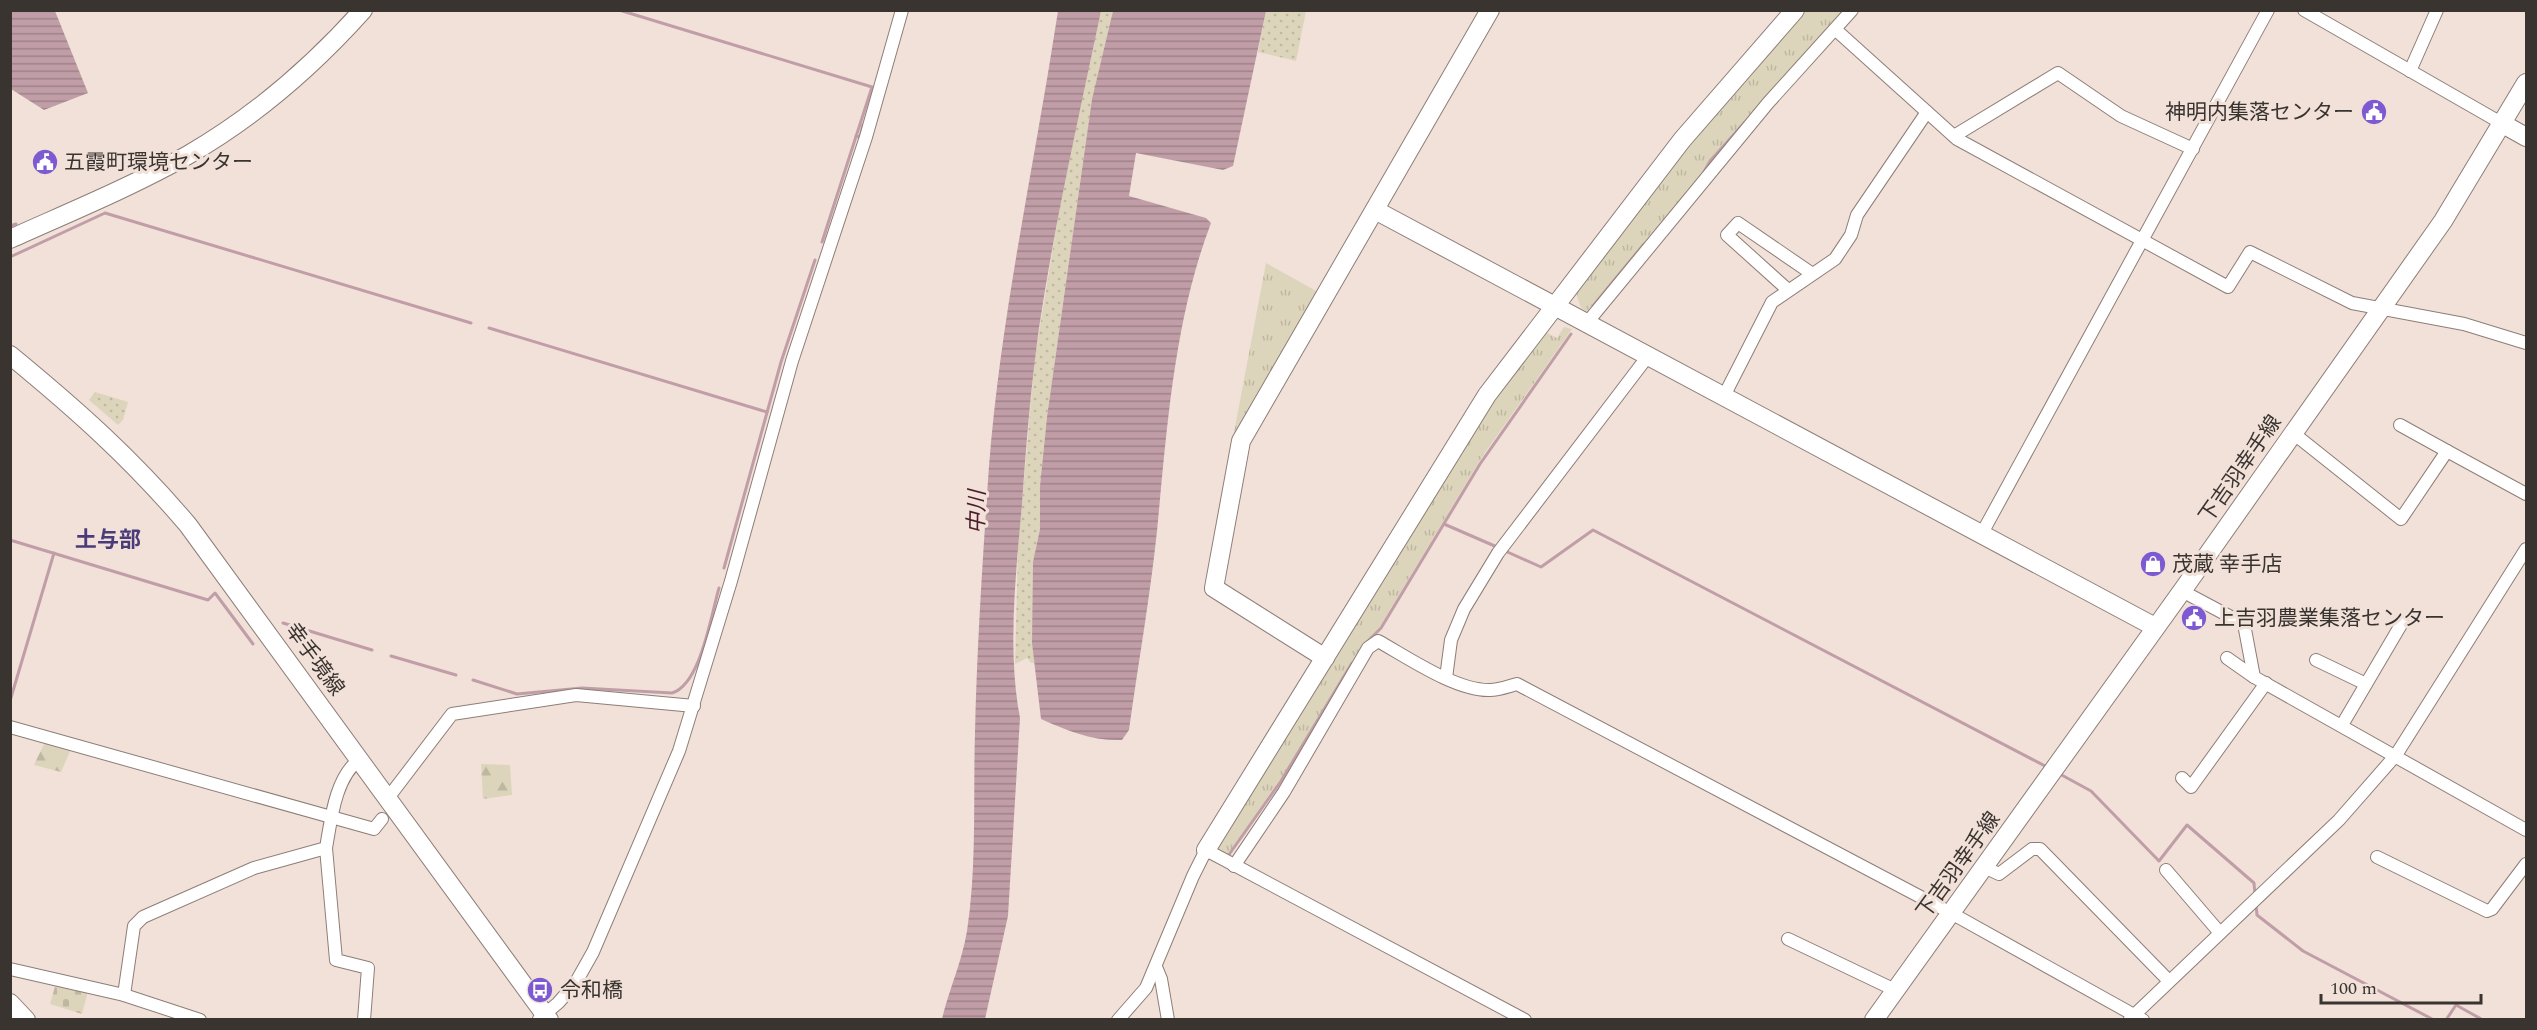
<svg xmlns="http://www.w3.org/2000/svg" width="2537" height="1030" font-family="Spectral,'Noto Sans JP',serif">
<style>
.grass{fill:url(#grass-dots)}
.forest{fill:url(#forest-firs)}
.cemetery{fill:url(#cemetery-stones)}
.park{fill:url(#park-tufts)}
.water{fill:url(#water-rules)}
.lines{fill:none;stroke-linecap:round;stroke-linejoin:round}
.stream{stroke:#c19ea7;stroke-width:3}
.street-casing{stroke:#8d7e77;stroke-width:14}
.secondary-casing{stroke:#8d7e77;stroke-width:20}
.street{stroke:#fff;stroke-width:12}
.secondary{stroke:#fff;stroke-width:18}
.labels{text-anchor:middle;stroke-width:6;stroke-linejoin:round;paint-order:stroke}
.poi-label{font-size:21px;fill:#3a3431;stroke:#f1e1d9;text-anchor:start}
.street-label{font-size:21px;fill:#3a3431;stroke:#f1e1d9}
.water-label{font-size:22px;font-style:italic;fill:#4b1d2c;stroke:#f1e1d9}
.neighbourhood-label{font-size:22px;font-weight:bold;fill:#4b3b78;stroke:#f1e1d9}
</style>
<defs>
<pattern id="grass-dots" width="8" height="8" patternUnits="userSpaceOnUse" patternTransform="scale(1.5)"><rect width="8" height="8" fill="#ddd5bb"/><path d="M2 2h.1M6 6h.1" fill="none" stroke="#beb7a1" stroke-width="1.8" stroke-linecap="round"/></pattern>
<pattern id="forest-firs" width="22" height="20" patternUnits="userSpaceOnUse" patternTransform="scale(1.5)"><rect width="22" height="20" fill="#ddd5bb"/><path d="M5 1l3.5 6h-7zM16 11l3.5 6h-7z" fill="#beb7a1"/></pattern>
<pattern id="cemetery-stones" width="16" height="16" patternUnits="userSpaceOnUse" patternTransform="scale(1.5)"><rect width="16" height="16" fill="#ddd5bb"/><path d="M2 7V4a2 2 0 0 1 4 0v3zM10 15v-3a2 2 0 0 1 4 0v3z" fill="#beb7a1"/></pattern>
<pattern id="park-tufts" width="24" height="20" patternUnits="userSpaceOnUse" patternTransform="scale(1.5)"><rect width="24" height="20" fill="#ddd5bb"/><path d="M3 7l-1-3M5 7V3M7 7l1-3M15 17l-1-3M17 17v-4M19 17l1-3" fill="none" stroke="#beb7a1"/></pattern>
<pattern id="water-rules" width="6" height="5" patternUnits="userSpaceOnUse" patternTransform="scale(1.5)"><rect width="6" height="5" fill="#c19ea7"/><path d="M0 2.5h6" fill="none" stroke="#9e8289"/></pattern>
</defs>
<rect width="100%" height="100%" fill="#f1e1d9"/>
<!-- grass -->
<g class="grass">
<path d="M1101,11h12l-21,88 -45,318 -7,69v43l-7,33 1,101h-3l-4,-5 -12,6 3,-117 17,-191 29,-175z"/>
<path d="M1266,11h40l-10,50 -38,-9z"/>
<path d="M95,392l33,10 -5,18 -5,5 -29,-25z"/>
</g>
<!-- forest -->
<g class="forest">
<path d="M45,742l26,7 -10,23 -27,-7z"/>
<path d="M481,764l29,1 2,30 -29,4z"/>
</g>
<!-- cemetery -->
<path class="cemetery" d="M56,983l32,8 -6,23 -32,-10z"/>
<!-- park -->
<g class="park">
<path d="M1803,11h39l-134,150 -6,14 -116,137 -6,-6 -5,-17 107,-139z"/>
<path d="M1266,263l52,29 -85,146z"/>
<path d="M1564,327l8,2 -90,128 -103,171 -17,17 -76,126 -60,86 -8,-5 -2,-6 277,-450 51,-65 13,7z"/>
</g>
<!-- water -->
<g class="water">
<path d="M10,11h45l33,82 -44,17 -33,-21z"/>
<path d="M1058,11h43c-22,105 -46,210 -62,317 -8,58 -13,118 -17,176 -6,68 -15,147 -2,214l-12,198 -23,103h-43c7,-30 20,-57 25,-88 10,-65 6,-133 8,-199 2,-89 8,-177 14,-266 12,-153 46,-304 69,-455z"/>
<path d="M1113,11h153l-33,155 -10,4 -87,-17 -7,43 77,22 5,5c-37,97 -44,205 -54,308 -7,67 -19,133 -28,199l-7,10c-30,1 -54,-9 -81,-21l-9,-76 1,-81 7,-33v-43l7,-69 45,-318z"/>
</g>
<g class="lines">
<!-- stream -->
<g class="stream">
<path d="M619,10l253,77 -50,155"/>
<path d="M856,136l4,1 3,-12"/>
<path d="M1704,172l6,-11 35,-39"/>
<path d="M10,226l6,-2"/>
<path d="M10,257l95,-44 366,110"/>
<path d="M1593,306l51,-62"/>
<path d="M489,328l278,84"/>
<path d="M1444,524l53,23"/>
<path d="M10,540l198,60 7,-7 38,51"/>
<path d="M1503,550l38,17 52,-37 454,237"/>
<path d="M724,568l57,-206 34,-102"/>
<path d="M283,623l89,27"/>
<path d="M1366,643l15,-15 99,-164 91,-130"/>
<path d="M391,656l65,19"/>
<path d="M473,680l44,14 65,-6 90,5c29,-9 39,-78 47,-105"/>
<path d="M10,701l44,-148"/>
<path d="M2058,773l33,18 68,70 28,-36 67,58 1,12"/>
<path d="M1228,856l53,-75 71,-118"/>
<path d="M2256,904l1,11 46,36 131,69"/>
<path d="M2446,1020l10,-15 27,15"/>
</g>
<!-- street casing -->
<g class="street-casing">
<g id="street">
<path d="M2304,10l199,114"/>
<path d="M1836,30l121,109 271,148 22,-35 102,51 112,21 62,19"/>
<path d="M2410,71l27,-61"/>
<path d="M1954,136l104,-63 63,43 72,33"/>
<path d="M1788,290l-61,-55 11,-12 73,50"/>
<path d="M1586,324l182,-221 84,-93"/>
<path d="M1724,396l48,-94 63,-43 16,-24 6,-20 70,-103"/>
<path d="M2400,425l47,26"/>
<path d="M2293,433l108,86 46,-68 79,43"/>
<path d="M1981,535l287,-525"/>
<path d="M2182,591l62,33 10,53 272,153"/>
<path d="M2227,658l27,19"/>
<path d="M2316,660l50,24"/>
<path d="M1446,678l5,-38 13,-31 34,-56 150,-197"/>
<path d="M2342,725l60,-102"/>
<path d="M10,727l364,102 8,-10"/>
<path d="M2182,778l9,9 75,-104"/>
<path d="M388,798l64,-84 124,-19 118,11"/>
<path d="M326,848l10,112 32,8 -4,52"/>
<path d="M2377,857l110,54 5,-2 34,-45"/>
<path d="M1234,866l50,-74 84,-144 10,-7c29,16 78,50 112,49 9,0 19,-4 27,-6l434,229 192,107"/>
<path d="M1984,867l15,7 33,-25h8l129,132"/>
<path d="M2166,870l54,63"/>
<path d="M1788,939l107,51"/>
<path d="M1156,967l5,12 7,41"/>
<path d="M10,969l114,26 76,25"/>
<path d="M124,995l10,-69 9,-9 111,-49 72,-20c5,-28 9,-71 34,-89"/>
<path d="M539,1019l19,-16 17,-19 18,-32 86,-201 52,-170 61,-220 74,-224 36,-127"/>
<path d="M2130,1019l209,-199 57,-65 130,-206"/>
<path d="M1118,1020l28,-32 47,-112 13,-26 319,170"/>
</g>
</g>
<!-- secondary casing -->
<g class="secondary-casing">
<g id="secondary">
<path d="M2503,124l23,13"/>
<path d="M1375,210l780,417"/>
<path d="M10,239c60,-27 121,-52 178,-84 66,-38 124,-88 175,-145"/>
<path d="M10,355c67,55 122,104 178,170l361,495"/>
<path d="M1325,658l-111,-70 27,-147 249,-431"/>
<path d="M1206,850l281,-455 195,-255 113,-130"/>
<path d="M10,1003l16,17"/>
<path d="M1874,1020l308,-429 261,-370 83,-138"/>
</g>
</g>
<!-- street -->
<use href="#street" class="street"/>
<!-- secondary -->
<use href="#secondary" class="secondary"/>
</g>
<!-- icons -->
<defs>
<g id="civic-disc" transform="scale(1.35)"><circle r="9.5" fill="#7d59d2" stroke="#f1e1d9"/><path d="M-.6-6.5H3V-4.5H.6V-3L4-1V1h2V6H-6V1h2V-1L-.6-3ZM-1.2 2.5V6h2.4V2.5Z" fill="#fff"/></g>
<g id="shop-disc" transform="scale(1.35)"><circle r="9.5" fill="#7d59d2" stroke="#f1e1d9"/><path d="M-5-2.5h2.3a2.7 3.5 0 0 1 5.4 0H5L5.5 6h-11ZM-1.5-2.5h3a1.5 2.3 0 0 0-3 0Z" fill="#fff"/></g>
<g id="bus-disc" transform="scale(1.35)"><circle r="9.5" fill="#7d59d2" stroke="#f1e1d9"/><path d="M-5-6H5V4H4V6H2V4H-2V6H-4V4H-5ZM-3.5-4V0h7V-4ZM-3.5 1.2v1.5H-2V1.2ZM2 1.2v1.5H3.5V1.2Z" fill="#fff"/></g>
</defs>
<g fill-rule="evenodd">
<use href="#civic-disc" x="2374" y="112"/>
<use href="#civic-disc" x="45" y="162"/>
<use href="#shop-disc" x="2153" y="564"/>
<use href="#civic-disc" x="2194" y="618"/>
<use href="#bus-disc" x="540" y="990"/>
</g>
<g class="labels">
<!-- poi labels -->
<g class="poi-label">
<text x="2354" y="119" text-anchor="end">神明内集落センター</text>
<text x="64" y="169">五霞町環境センター</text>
<text x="2172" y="571">茂蔵 幸手店</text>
<text x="2214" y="625">上吉羽農業集落センター</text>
<text x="560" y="997">令和橋</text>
</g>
<!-- street labels -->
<g class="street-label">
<text transform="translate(2240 469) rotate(-55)" y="7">下吉羽幸手線</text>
<text transform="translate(315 659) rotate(54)" y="7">幸手境線</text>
<text transform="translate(1958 865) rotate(-54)" y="7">下吉羽幸手線</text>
</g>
<!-- water labels -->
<g class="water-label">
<text transform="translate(976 512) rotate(-89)" y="8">中川</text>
</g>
<!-- neighbourhood labels -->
<g class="neighbourhood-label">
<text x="108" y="547">土与部</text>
</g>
</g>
<!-- border -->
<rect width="2537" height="1030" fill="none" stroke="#3a3431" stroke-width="24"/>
<!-- scale -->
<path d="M2321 994v9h160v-9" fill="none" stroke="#3a3431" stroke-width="3"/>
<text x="2330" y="994" font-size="18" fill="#3a3431" stroke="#f1e1d9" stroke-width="4.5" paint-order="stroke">100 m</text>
</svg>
